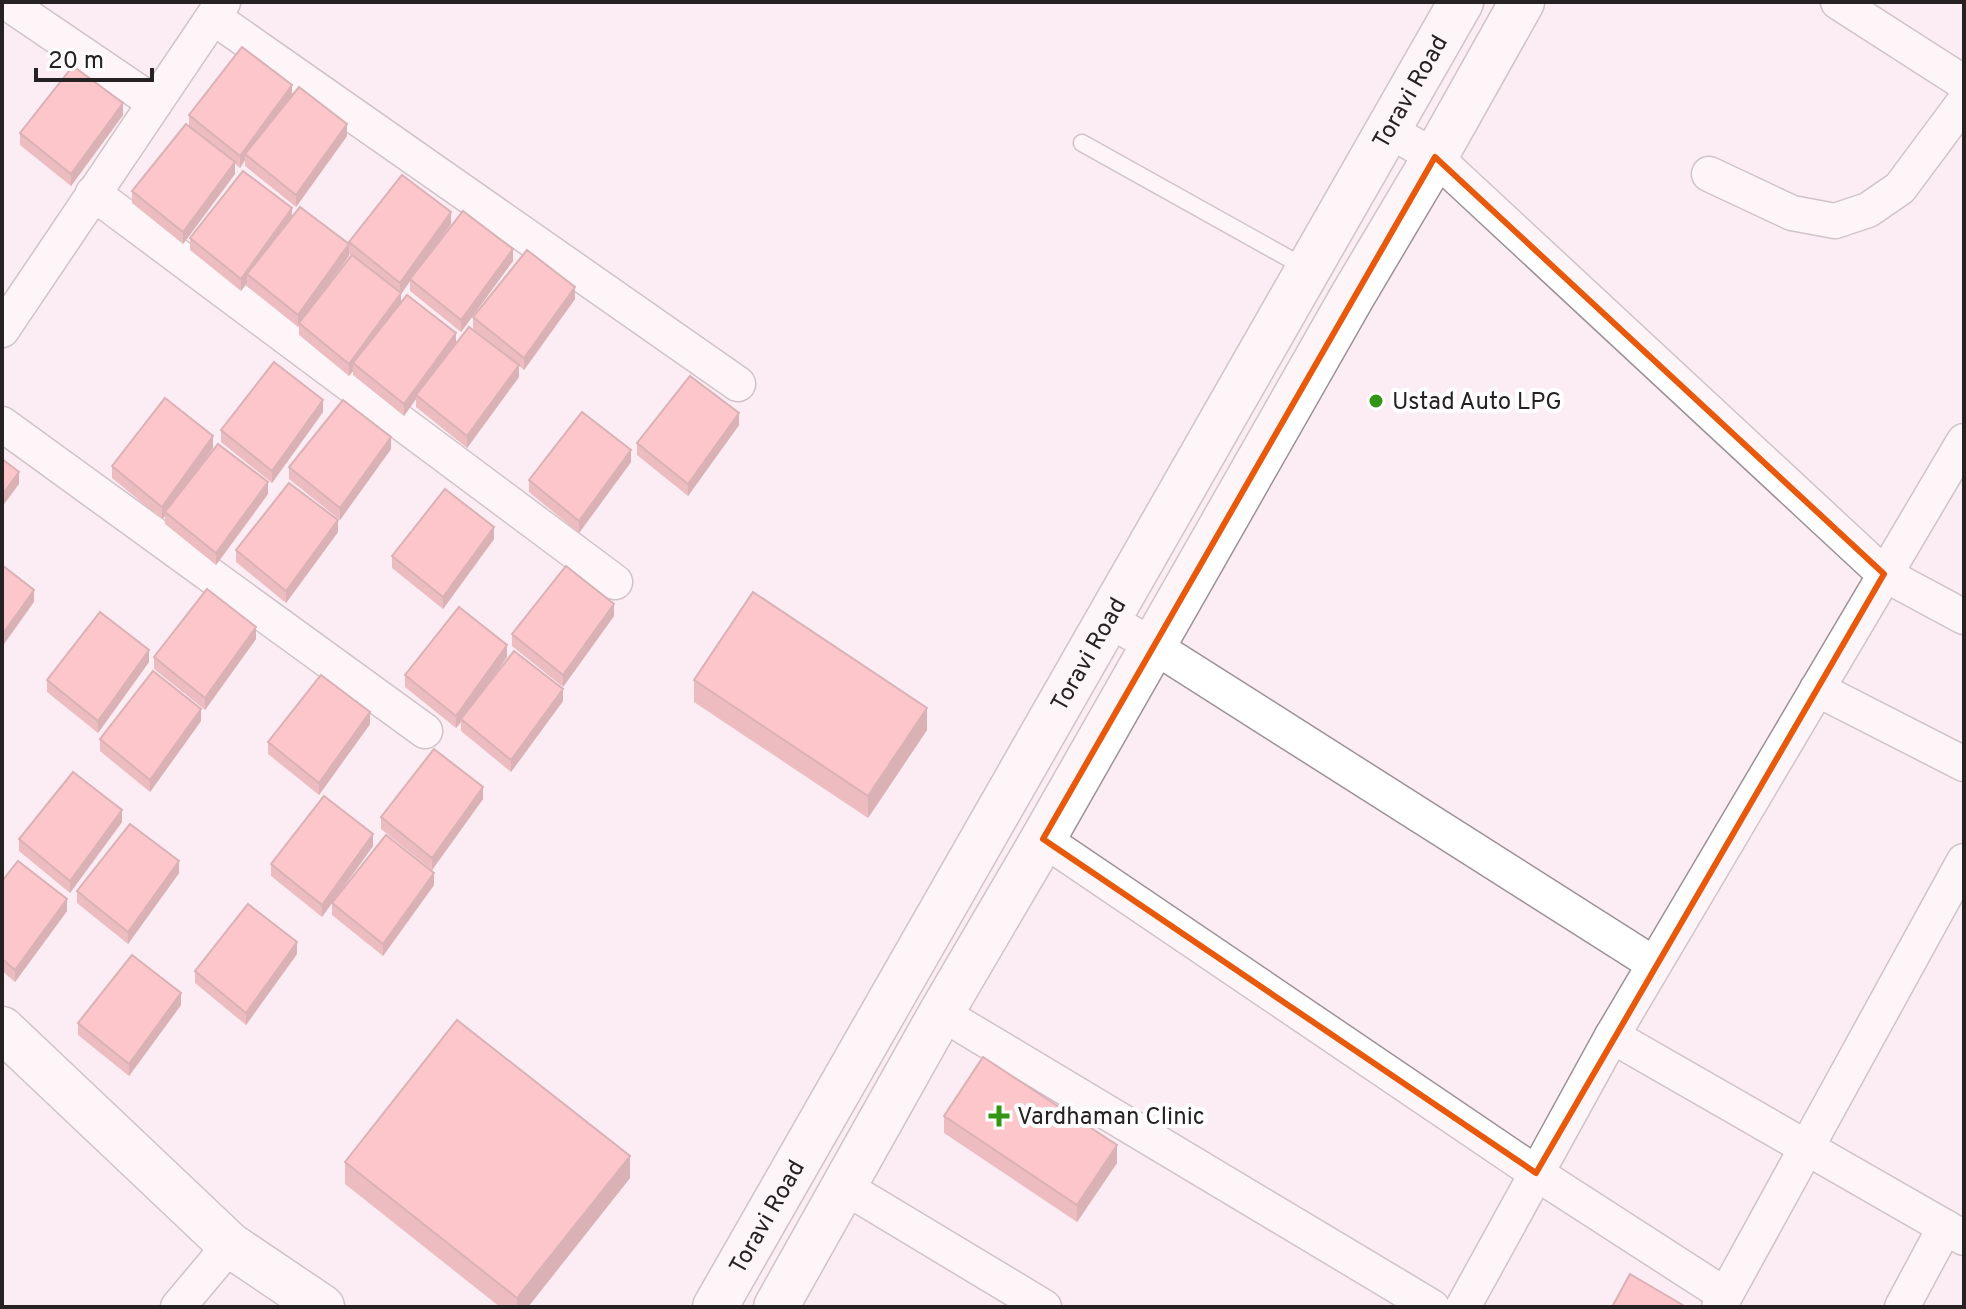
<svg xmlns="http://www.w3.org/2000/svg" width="1966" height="1309" font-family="Overpass,sans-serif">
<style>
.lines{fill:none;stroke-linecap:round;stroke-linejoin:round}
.lane-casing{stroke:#9d9196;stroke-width:19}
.street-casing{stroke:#9d9196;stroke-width:37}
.secondary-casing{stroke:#9d9196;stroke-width:47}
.highway-casing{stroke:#9d9196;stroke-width:47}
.lane{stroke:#fff;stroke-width:16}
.street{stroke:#fff;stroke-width:34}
.secondary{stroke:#fff;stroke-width:44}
.highway{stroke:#fff;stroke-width:44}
.wall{fill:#da8284}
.shaded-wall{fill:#b26a6b}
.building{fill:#fe9799;stroke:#b26a6b;stroke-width:2}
.marked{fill:none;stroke:#e8590c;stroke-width:6;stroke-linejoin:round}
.poi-dot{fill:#339415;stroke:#fff;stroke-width:3}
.labels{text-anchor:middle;stroke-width:8;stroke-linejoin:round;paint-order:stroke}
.street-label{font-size:24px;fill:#262123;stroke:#fff}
.poi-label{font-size:24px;fill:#262123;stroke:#fff;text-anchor:start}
</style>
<rect width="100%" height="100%" fill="#fbedf3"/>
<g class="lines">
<!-- lane casing -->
<g class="lane-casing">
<path id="lane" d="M1082,143l224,125"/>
</g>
<!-- street casing -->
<g class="street-casing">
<g id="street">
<path d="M6,2l149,101"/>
<path d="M1838,2l126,81"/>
<path d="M213,17l525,367"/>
<path d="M1390,131l45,26 449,417 80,43"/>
<path d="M1709,174l83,39 43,8 33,-11 32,-22 64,-86"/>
<path d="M93,193l522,389"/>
<path d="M2,330l221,-328"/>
<path d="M2,424l423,307"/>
<path d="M1107,619l45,26 502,319"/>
<path d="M1817,689l147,75"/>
<path d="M1043,839l493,334 189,122"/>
<path d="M941,1013l491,294"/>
<path d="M1612,1036l352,202"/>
<path d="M843,1186l201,121"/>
<path d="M178,1307l52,-62"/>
<path d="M1463,1307l149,-271 352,-595"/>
<path d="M1719,1307l245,-446"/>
<path d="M1902,1307l43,-80"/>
</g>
</g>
<!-- secondary casing -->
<g class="secondary-casing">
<path id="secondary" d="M2,1029l228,216 92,62"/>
</g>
<!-- highway casing -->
<g class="highway-casing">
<g id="highway">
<path id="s1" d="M715,1307l746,-1305"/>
<path d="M776,1307l165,-294 102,-174 310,-544 82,-138 87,-155"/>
</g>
</g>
<!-- lane -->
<use href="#lane" class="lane"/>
<!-- street -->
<use href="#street" class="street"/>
<!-- secondary -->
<use href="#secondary" class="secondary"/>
<!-- highway -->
<use href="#highway" class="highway"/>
</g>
<!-- wall -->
<g class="wall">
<path d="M292,96l55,40 -51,71 -51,-41v-6l-5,8 -5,-4v10l-52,70 -51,-41v-12l57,-64v-12z"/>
<path d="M123,115l-52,71 -51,-41v-12z"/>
<path d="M292,217l57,39 -28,39 31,-39 -3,-2v-12l102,-18 -25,35 87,2 -52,71 -51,-41v-10l-9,13v9l55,41 40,3 -23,-18v-12l102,-18 -51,71 -5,-4v11l-52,71 -51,-41v-8l-12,17 -51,-41v-4l-4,5 -50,-41v-9l-1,1 -51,-41v-3l-6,8 -51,-41v-12z"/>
<path d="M323,412l-51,71 -51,-41v-12z"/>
<path d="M739,425l-51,71 -51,-41v-12z"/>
<path d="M213,448l-20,28 75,18 -52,71 -51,-41v-8l-3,3 -50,-41v-12z"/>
<path d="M391,449l-51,71 -51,-41v-12z"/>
<path d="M631,462l-52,71 -50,-41v-12z"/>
<path d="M338,532l-52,71 -50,-41v-12z"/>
<path d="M494,539l-51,70 -51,-41v-12z"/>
<path d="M614,616l-51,71 -51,-41v-12z"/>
<path d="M256,639l-51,71 -51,-41v-12z"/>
<path d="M507,657l-21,30 77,14 -52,71 -50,-41v-9l-5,6 -51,-41v-12z"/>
<path d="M149,662l-51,71 -51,-41v-12z"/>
<path d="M694,680l233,50 -59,88 -174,-116z"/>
<path d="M201,721l-51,71 -50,-41v-12z"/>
<path d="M370,724l-51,71 -51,-41v-12z"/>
<path d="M483,799l-51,71 -51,-41v-12z"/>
<path d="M122,822l-52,71 -51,-42v-12z"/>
<path d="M373,846l-51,71 -51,-41v-12z"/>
<path d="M179,873l-51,71 -51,-41v-12z"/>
<path d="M2,881l65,30 -52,71 -13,-11z"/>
<path d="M434,885l-51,71 -51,-41v-12z"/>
<path d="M297,954l-51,71 -51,-42v-12z"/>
<path d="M181,1005l-52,71 -51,-41v-12z"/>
<path d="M944,1116l173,47 -40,59 -133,-89z"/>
<path d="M345,1162l285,16 -102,129h-28l-155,-123z"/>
</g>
<!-- shaded-wall -->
<g class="shaded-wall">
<path d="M292,85v12l-47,57v6l-5,8v-12z"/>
<path d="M123,103v12l-52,71v-12z"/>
<path d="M347,124v12l-51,71v-12z"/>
<path d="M235,162v12l-52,70v-12z"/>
<path d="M292,208v12l-45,54v9l-6,8v-12z"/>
<path d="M451,212v12l-50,70v11l-48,58v8l-4,5v-12l51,-70v-11z"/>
<path d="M349,244v12l-49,68 -1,-1 -1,4v-12z"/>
<path d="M513,249v12l-52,71v-12z"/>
<path d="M575,287v12l-51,71v-12z"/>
<path d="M456,333v12l-40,50v4l-12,17v-12z"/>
<path d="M519,365v12l-52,71v-12z"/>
<path d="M323,400v12l-51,71v-12z"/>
<path d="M739,413v12l-51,71v-12z"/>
<path d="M213,436v12l-47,65 -1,-1v4l-3,3v-12z"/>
<path d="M391,437v12l-51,71v-12z"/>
<path d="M631,450v12l-52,71v-12z"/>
<path d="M19,472v12l-17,23v-12z"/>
<path d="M268,482v12l-52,71v-12z"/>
<path d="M338,520v12l-52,71v-12z"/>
<path d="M494,527v12l-51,70v-12z"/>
<path d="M34,590v12l-32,45v-12z"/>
<path d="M614,604v12l-51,71v-12z"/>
<path d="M256,627v12l-51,71v-12z"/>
<path d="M507,645v12l-45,63 -1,-1v3l-5,6v-12z"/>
<path d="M149,650v12l-51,71v-12z"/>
<path d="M563,689v12l-52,71v-12z"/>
<path d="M927,708v22l-59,88v-22z"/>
<path d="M201,709v12l-51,71v-12z"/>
<path d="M370,712v12l-51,71v-12z"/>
<path d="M483,787v12l-51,71v-12z"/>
<path d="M122,810v12l-52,71v-12z"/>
<path d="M373,834v12l-51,71v-12z"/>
<path d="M179,861v12l-51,71v-12z"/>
<path d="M434,873v12l-51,71v-12z"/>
<path d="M67,899v12l-52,71v-12z"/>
<path d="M297,942v12l-51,71v-12z"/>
<path d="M181,993v12l-52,71v-12z"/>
<path d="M1117,1145v18l-40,59v-17z"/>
<path d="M630,1156v22l-102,129h-11v-9z"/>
</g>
<!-- building -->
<g class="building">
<path d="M242,47l50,38 -52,71 -51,-41z"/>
<path d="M73,66l50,37 -52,71 -51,-41z"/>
<path d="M299,87l48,37 -51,71 -51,-41z"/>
<path d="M186,124l49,38 -52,70 -51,-41z"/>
<path d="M243,171l49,37 -51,71 -51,-41z"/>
<path d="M402,175l49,37 -51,71 -51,-41z"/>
<path d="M300,207l49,37 -51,71 -51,-41z"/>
<path d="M463,211l50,38 -52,71 -51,-41z"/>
<path d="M527,250l48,37 -51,71 -51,-41z"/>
<path d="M352,255l49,38 -52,71 -50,-41z"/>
<path d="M407,295l49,38 -52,71 -51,-41z"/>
<path d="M469,327l50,38 -52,71 -51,-41z"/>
<path d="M274,362l49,38 -51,71 -51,-41z"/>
<path d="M690,376l49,37 -51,71 -51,-41z"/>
<path d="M165,398l48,38 -51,71 -50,-41z"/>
<path d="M343,400l48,37 -51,71 -51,-41z"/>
<path d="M582,412l49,38 -52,71 -50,-41z"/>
<path d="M218,444l50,38 -52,71 -51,-41z"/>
<path d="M2,459l17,13 -17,23z"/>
<path d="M289,483l49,37 -52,71 -50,-41z"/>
<path d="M445,489l49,38 -51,70 -51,-41z"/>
<path d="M2,565l32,25 -32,45z"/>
<path d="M566,566l48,38 -51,71 -51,-41z"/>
<path d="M207,589l49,38 -51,71 -51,-41z"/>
<path d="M753,592l174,116 -59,88 -174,-116z"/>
<path d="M459,607l48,38 -51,71 -51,-41z"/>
<path d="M100,612l49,38 -51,71 -51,-41z"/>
<path d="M514,651l49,38 -52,71 -50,-41z"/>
<path d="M153,671l48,38 -51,71 -50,-41z"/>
<path d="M321,675l49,37 -51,71 -51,-41z"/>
<path d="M434,749l49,38 -51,71 -51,-41z"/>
<path d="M73,772l49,38 -52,71 -51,-42z"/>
<path d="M324,796l49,38 -51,71 -51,-41z"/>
<path d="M130,824l49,37 -51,71 -51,-41z"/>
<path d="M386,835l48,38 -51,71 -51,-41z"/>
<path d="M18,861l49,38 -52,71 -13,-11v-78z"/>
<path d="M248,904l49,38 -51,71 -51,-42z"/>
<path d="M132,955l49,38 -52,71 -51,-41z"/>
<path d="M457,1020l173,136 -113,142 -172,-136z"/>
<path d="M983,1057l134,88 -40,60 -133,-89z"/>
<path d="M1630,1274l56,33h-74z"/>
</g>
<!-- marked area -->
<path d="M0 0H1966V1309H0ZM1435,157l449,417 -348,599 -493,-334z" fill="#fbedf3" fill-opacity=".55" fill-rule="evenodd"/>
<path class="marked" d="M1435,157l449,417 -348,599 -493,-334z"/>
<!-- markers -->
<g class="poi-dot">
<circle cx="1376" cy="401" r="8"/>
<path d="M995 1104h8v8h8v8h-8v8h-8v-8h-8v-8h8z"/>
</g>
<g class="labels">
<!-- street labels -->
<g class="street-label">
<text dy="8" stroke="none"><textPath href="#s1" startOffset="1400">Toravi Road</textPath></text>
<text dy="8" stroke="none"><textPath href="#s1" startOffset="752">Toravi Road</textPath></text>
<text dy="8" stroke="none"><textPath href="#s1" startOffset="104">Toravi Road</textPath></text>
</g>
<!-- poi labels -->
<g class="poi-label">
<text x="1392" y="409">Ustad Auto LPG</text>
<text x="1017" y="1124">Vardhaman Clinic</text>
</g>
</g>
<!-- border -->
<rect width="1966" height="1309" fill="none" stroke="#262123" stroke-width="8"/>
<!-- scale -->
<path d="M36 68v12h116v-12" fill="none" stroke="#262123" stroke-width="4"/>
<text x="48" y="68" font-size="24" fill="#262123" stroke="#ffffff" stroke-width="6" paint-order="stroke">20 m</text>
</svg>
